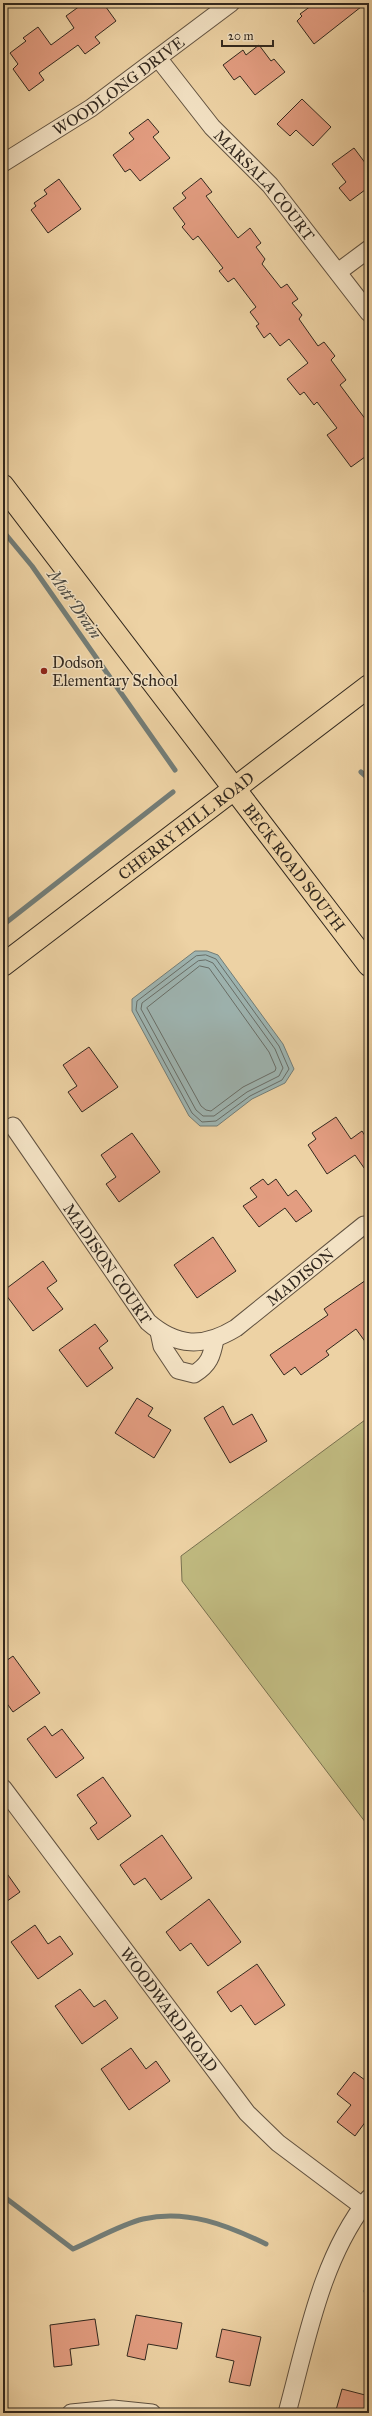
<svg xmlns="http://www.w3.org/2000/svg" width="372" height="2416" font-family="'IM FELL Great Primer',serif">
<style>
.green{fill:#c0ba80;stroke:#79714f}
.water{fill:#9eb5b2;stroke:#737d77}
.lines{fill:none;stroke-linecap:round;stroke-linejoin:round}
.shore{stroke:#686e68;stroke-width:1}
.stream{stroke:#737d77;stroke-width:5}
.building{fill:#e39d81;stroke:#32281e}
.minor-casing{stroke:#615240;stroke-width:19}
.major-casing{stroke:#32281e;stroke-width:24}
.minor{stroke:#f3e2c4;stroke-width:17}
.major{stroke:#edd2a4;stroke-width:22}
.poi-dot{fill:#8f2418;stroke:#f3e2c4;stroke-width:1.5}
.labels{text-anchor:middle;stroke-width:3;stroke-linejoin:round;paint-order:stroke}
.street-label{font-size:16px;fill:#32281e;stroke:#f3e2c4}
.poi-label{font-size:16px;fill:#32281e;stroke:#f3e2c4;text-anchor:start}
.water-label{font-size:17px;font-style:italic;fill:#4d4b43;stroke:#f3e2c4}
</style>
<rect width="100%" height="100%" fill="#edd2a4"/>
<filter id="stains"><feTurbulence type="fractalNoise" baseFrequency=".005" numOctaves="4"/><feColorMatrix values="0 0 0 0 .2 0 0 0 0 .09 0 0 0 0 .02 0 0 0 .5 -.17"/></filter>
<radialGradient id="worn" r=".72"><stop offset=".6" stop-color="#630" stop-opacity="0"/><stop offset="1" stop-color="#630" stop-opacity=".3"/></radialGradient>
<!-- green -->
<path class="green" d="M369,1417v410l-187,-246 -1,-25z"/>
<!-- water -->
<path class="water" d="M195,951h12l11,4 65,89 11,25 -9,14 -33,16 -35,27h-17l-11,-10 -57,-105v-12z"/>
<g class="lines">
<!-- shore -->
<g class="shore">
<path d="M206,955l10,4 63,87 10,23 -7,11 -32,16 -34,25 -14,1 -10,-9 -56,-103 1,-9 59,-45z"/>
<path d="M206,960l7,3 62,86 8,19 -4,8 -32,16 -33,24h-11l-7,-6 -55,-101 1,-6 56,-42z"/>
<path d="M200,966l9,2 60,84 7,16 -1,3 -32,16 -32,24 -5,-1 -5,-4 -54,-98z"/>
</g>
<!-- stream -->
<g class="stream">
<path d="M3,531l29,35 143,204"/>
<path d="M361,772l8,7"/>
<path d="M3,925l170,-133"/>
<path d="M3,2196l70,53c21,-9 49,-25 70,-30 44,-10 84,6 123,25"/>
<path d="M366,2291l3,1"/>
</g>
</g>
<!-- building -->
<g class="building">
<path d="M84,3h19l13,18 -21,16 5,6 -15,11 -7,-9 -39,28 5,7 -15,11 -16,-22 5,-5 -8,-11 16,-12 -3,-3 15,-11 13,18 23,-17 -8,-12z"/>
<path d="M315,3h51l-52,41 -17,-23 5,-5 -2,-2z"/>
<path d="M259,45l12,16 3,-2 11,13 -30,23 -15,-19 -6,4 -11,-15 20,-15 3,5z"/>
<path d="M302,99l29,28 -18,19 -17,-16 -6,6 -13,-12z"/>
<path d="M148,119l11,13 -6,5 17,21 -30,23 -10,-12 -5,3 -12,-17 21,-16 -5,-6z"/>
<path d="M354,148l15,20v19l-19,14 -11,-13 7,-6 -14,-18z"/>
<path d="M201,178l11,14 -6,4 32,42 12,-10 11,15 -5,4 9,12 -3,5 19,24 6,-4 11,15 -6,4 10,12 -3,4 19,27 6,-4 11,14 -4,4 15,20 -6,5 29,39v30l-18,13 -24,-32 10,-7 -20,-26 -3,3 -10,-13 -4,3 -13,-16 21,-16 -19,-24 -9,7 -10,-13 -6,5 -8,-12 3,-2 -9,-12 6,-5 -22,-29 -6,4 -9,-11 4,-3 -25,-32 -5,4 -11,-13 3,-3 -12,-16 13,-10 -4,-5z"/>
<path d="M59,179l22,30 -33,24 -17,-23 5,-4 -2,-3 13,-9 -3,-4z"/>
<path d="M89,1047l29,40 -36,25 -14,-20 9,-6 -14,-21z"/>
<path d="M336,1117l15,22 11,-8 7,11v33l-14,-20 -28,19 -19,-29 8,-6 -4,-6z"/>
<path d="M132,1133l28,39 -41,30 -13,-18 10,-7 -15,-22z"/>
<path d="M263,1179l5,6 8,-6 12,17 8,-6 16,21 -16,11 -11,-14 -26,19 -16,-21 14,-9 -7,-9z"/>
<path d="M213,1237l23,34 -39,27 -23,-33z"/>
<path d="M43,1261l14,20 -10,7 16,21 -30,22 -30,-40z"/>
<path d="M369,1278v69l-13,-18 -30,22 3,4 -28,20 -6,-8 -11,8 -14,-20 58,-40 -4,-6z"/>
<path d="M95,1324l13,17 -9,7 14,20 -26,19 -28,-37z"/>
<path d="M137,1398l16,10 -5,8 23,14 -17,28 -39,-25z"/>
<path d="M223,1406l10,19 19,-11 15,27 -37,22 -26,-45z"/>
<path d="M13,1656l27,37 -27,19 -10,-14v-35z"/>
<path d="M45,1726l7,10 10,-7 22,29 -28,20 -29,-39z"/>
<path d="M103,1777l28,39 -33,24 -8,-12 7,-5 -20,-28z"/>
<path d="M162,1835l30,43 -31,22 -16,-22 -11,7 -14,-20z"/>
<path d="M3,1868l17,24 -17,12z"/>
<path d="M209,1899l32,43 -33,24 -17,-23 -11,8 -14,-19z"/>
<path d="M35,1925l13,19 12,-8 13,18 -35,25 -27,-37z"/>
<path d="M257,1964l28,41 -30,20 -14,-20 -10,7 -14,-20z"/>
<path d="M80,1989l14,18 11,-7 13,18 -36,26 -27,-38z"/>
<path d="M131,2048l15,21 10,-8 14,20 -41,29 -28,-41z"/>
<path d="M354,2072l15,11v34l-14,19 -18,-14 14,-17 -14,-11z"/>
<path d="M136,2315l46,8 -5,26 -29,-5 -3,16 -18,-4z"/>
<path d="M95,2319l4,26 -29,4 2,16 -18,2 -4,-42z"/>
<path d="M222,2329l39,8 -11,49 -21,-4 5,-21 -18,-4z"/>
<path d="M342,2389l27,7v17h-20l-13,-3z"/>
</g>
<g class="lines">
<!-- minor casing -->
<g class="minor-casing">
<g id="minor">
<path id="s1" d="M158,58l54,69 58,58 99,128"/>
<path id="s2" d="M3,163l88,-55 140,-105"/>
<path d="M338,272l31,-23"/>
<path id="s3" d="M13,1126l135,196c29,25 55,26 88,6l128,-103"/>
<path d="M159,1332l3,14 16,24 16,4c15,-9 18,-18 21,-35"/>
<path id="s4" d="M3,1788l244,325 31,30 84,63"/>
<path d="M71,2413l42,-4 39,4"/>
<path d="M287,2413c20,-73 34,-155 82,-215"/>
</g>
</g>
<!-- major casing -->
<g class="major-casing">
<g id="major">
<path id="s5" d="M3,486l366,479"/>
<path id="s6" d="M3,965l366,-279"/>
</g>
</g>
<!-- minor -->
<use href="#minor" class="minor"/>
<!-- major -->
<use href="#major" class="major"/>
</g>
<!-- markers -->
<circle class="poi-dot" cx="44" cy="671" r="4"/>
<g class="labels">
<!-- street labels -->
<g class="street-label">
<text dy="6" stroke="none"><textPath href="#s2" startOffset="139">WOODLONG DRIVE</textPath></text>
<text dy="6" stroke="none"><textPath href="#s1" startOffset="166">MARSALA COURT</textPath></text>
<text dy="6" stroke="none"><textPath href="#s6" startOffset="230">CHERRY HILL ROAD</textPath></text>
<text dy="6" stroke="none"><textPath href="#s5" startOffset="480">BECK ROAD SOUTH</textPath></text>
<text dy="6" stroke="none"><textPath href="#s3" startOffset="167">MADISON COURT</textPath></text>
<text dy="6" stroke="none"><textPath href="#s3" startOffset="416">MADISON</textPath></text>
<text dy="6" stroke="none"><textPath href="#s4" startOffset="277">WOODWARD ROAD</textPath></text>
</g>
<!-- poi labels -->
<g class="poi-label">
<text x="52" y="668">Dodson<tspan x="52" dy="18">Elementary School</tspan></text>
</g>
<!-- water labels -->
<g class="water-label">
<text transform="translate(75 604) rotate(55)" y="6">Mott Drain</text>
</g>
</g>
<!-- margin -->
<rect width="372" height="2416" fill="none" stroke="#edd2a4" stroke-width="16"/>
<rect x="4" y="4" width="364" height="2408" fill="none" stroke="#32281e" stroke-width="2"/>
<rect x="8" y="8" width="356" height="2400" fill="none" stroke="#32281e"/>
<!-- scale -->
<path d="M222 40v6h51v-6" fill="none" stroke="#32281e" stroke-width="2"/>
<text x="228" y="40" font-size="12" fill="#32281e" stroke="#f3e2c4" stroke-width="3" paint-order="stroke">20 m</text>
<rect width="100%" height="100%" filter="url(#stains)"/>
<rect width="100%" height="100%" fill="url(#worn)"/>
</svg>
